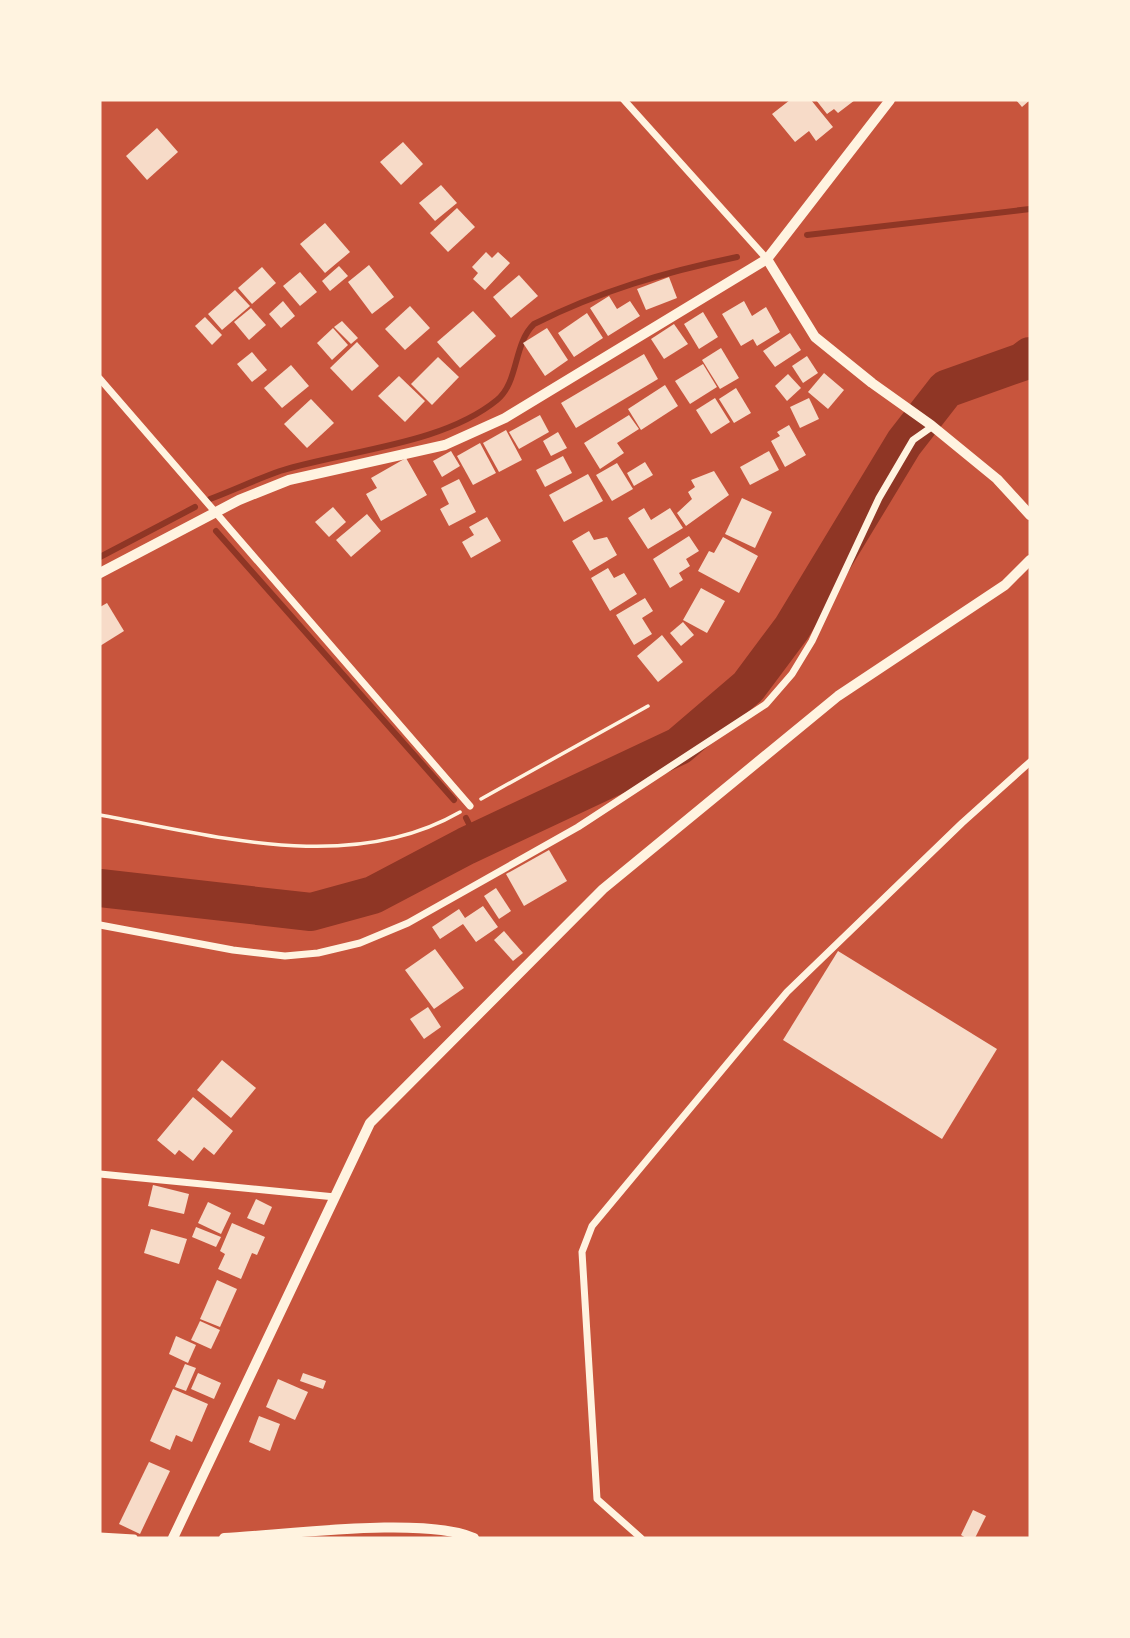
<svg xmlns="http://www.w3.org/2000/svg" width="1130" height="1638" font-family="Roboto,sans-serif">
<style>
.lines{fill:none;stroke-linecap:round;stroke-linejoin:round}
.stream{stroke:#8f3625;stroke-width:6}
.river{stroke:#8f3625;stroke-width:38}
.building{fill:#f7dbc8}
.path{stroke:#fff3e0;stroke-width:3.5}
.minor{stroke:#fff3e0;stroke-width:7}
.tertiary{stroke:#fff3e0;stroke-width:10}
</style>
<rect width="100%" height="100%" fill="#c8553d"/>
<g class="lines">
<!-- stream -->
<g class="stream">
<path d="M807,235l223,-26"/>
<path d="M210,499c24,-9 47,-20 70,-28 68,-21 162,-26 217,-71 22,-18 16,-56 37,-76 66,-33 131,-52 203,-67"/>
<path d="M216,531l238,269"/>
<path d="M100,557l95,-50"/>
<path d="M466,818l5,10 -5,18"/>
</g>
<!-- river -->
<path class="river" d="M100,888l211,24 62,-17 93,-49 213,-100 69,-59 44,-59 112,-185 42,-54 76,-27 8,-6"/>
</g>
<!-- building -->
<g class="building">
<path d="M790,100h21l22,27 -17,14 -7,-10 -14,11 -23,-28z"/>
<path d="M816,100h39l-17,13 -4,-4 -7,5z"/>
<path d="M1016,100h14l-8,7z"/>
<path d="M157,128l21,24 -31,28 -21,-24z"/>
<path d="M403,142l20,22 -22,21 -21,-23z"/>
<path d="M441,185l16,18 -22,18 -16,-18z"/>
<path d="M457,208l18,19 -27,25 -18,-19z"/>
<path d="M325,223l25,29 -25,21 -25,-29z"/>
<path d="M486,252l6,6 6,-6 12,11 -25,27 -12,-11 5,-6 -6,-6z"/>
<path d="M369,265l25,32 -22,17 -24,-32z"/>
<path d="M339,266l9,10 -18,15 -8,-10z"/>
<path d="M262,267l14,16 -24,21 -14,-16z"/>
<path d="M300,272l17,20 -17,14 -17,-20z"/>
<path d="M519,275l19,21 -27,22 -18,-21z"/>
<path d="M669,277l8,21 -31,12 -9,-21z"/>
<path d="M235,290l15,16 -28,24 -14,-16z"/>
<path d="M609,296l8,13 13,-8 10,15 -32,20 -18,-28z"/>
<path d="M283,301l12,15 -14,12 -12,-14z"/>
<path d="M744,301l8,15 14,-9 14,25 -23,14 -4,-7 -12,7 -19,-32z"/>
<path d="M410,306l20,22 -25,22 -20,-21z"/>
<path d="M251,308l15,17 -17,15 -15,-18z"/>
<path d="M473,311l23,25 -36,32 -23,-26z"/>
<path d="M703,312l15,25 -19,12 -15,-25z"/>
<path d="M587,313l16,25 -29,19 -16,-24z"/>
<path d="M205,317l17,18 -10,10 -17,-19z"/>
<path d="M342,321l16,17 -7,6 -17,-17z"/>
<path d="M674,324l14,20 -24,15 -13,-20z"/>
<path d="M333,328l15,17 -16,15 -15,-17z"/>
<path d="M547,328l21,32 -23,16 -22,-33z"/>
<path d="M790,333l11,17 -26,17 -12,-16z"/>
<path d="M357,342l22,24 -27,25 -22,-23z"/>
<path d="M721,348l18,30 -19,11 -18,-29z"/>
<path d="M252,352l15,18 -15,12 -15,-18z"/>
<path d="M644,354l14,25 -82,49 -15,-25z"/>
<path d="M807,356l11,17 -15,10 -11,-17z"/>
<path d="M438,357l21,20 -27,28 -21,-21z"/>
<path d="M703,364l14,23 -27,17 -15,-23z"/>
<path d="M291,365l18,21 -27,22 -18,-20z"/>
<path d="M824,373l20,17 -16,19 -20,-17z"/>
<path d="M788,374l13,14 -14,13 -12,-15z"/>
<path d="M399,376l26,25 -20,21 -27,-26z"/>
<path d="M665,385l13,21 -37,24 -13,-21z"/>
<path d="M736,388l15,25 -17,10 -15,-24z"/>
<path d="M715,398l15,24 -19,12 -15,-24z"/>
<path d="M809,398l10,21 -19,9 -10,-21z"/>
<path d="M311,399l23,24 -27,25 -23,-24z"/>
<path d="M540,415l9,17 -30,17 -10,-17z"/>
<path d="M629,415l10,14 -22,14 7,10 -24,16 -16,-26z"/>
<path d="M789,425l17,30 -21,12 -14,-26 9,-5 -3,-4z"/>
<path d="M506,430l16,30 -23,12 -16,-29z"/>
<path d="M558,432l9,16 -16,8 -8,-15z"/>
<path d="M480,443l16,30 -23,12 -16,-29z"/>
<path d="M451,451l9,15 -18,11 -9,-16z"/>
<path d="M769,451l10,19 -29,15 -10,-18z"/>
<path d="M563,456l9,17 -27,14 -9,-17z"/>
<path d="M406,458l21,37 -46,26 -15,-27 11,-6 -6,-10z"/>
<path d="M645,462l8,13 -19,11 -7,-13z"/>
<path d="M617,463l16,26 -21,12 -16,-26z"/>
<path d="M714,471l15,24 -43,31 -9,-13 15,-14 -4,-7 7,-5 -4,-7z"/>
<path d="M588,474l15,27 -39,21 -15,-27z"/>
<path d="M459,479l17,33 -27,14 -9,-17 9,-5 -8,-16z"/>
<path d="M742,498l30,14 -17,36 -30,-14z"/>
<path d="M333,507l13,15 -17,15 -14,-15z"/>
<path d="M644,508l7,12 19,-12 13,20 -35,21 -20,-31z"/>
<path d="M367,514l14,17 -30,26 -15,-17z"/>
<path d="M487,517l14,24 -30,17 -9,-16 12,-7 -5,-8z"/>
<path d="M589,531l5,9 13,-3 10,18 -27,16 -18,-30z"/>
<path d="M689,536l10,15 -13,8 4,7 -11,7 4,7 -13,8 -17,-29z"/>
<path d="M723,537l35,19 -19,37 -41,-22 11,-20 5,2z"/>
<path d="M608,568l6,10 10,-5 13,21 -27,17 -19,-33z"/>
<path d="M701,588l24,13 -18,32 -24,-13z"/>
<path d="M645,598l8,13 -11,7 10,16 -18,11 -18,-30z"/>
<path d="M107,603l17,28 -24,15v-39z"/>
<path d="M683,622l11,13 -13,11 -11,-13z"/>
<path d="M662,635l21,27 -25,20 -21,-26z"/>
<path d="M549,850l18,31 -43,25 -18,-32z"/>
<path d="M496,888l15,23 -12,8 -15,-23z"/>
<path d="M483,906l15,21 -22,15 -13,-18 -23,15 -8,-12 27,-18 6,9z"/>
<path d="M504,931l19,22 -10,8 -19,-21z"/>
<path d="M435,949l29,39 -30,21 -29,-39z"/>
<path d="M838,951l159,98 -55,90 -159,-99z"/>
<path d="M428,1007l13,20 -17,12 -14,-20z"/>
<path d="M222,1060l34,28 -25,30 -34,-28z"/>
<path d="M193,1097l40,34 -19,24 -10,-8 -11,14 -14,-11 -4,5 -18,-15z"/>
<path d="M153,1185l36,9 -5,20 -36,-8z"/>
<path d="M256,1199l16,8 -8,18 -17,-7z"/>
<path d="M208,1202l23,11 -10,21 -23,-11z"/>
<path d="M232,1223l33,14 -8,18 -5,-2 -11,26 -23,-10 7,-15 -5,-3z"/>
<path d="M196,1227l25,10 -5,10 -24,-10z"/>
<path d="M151,1229l36,10 -8,25 -35,-11z"/>
<path d="M217,1280l20,9 -17,38 -20,-8z"/>
<path d="M200,1321l20,9 -9,19 -20,-9z"/>
<path d="M176,1336l20,9 -8,18 -19,-9z"/>
<path d="M185,1364l11,4 -10,23 -11,-4z"/>
<path d="M198,1373l23,10 -7,16 -23,-10z"/>
<path d="M303,1373l23,8 -3,8 -23,-8z"/>
<path d="M278,1379l30,13 -13,28 -29,-13z"/>
<path d="M173,1389l35,15 -16,38 -16,-7 -6,15 -20,-9z"/>
<path d="M259,1416l21,8 -10,27 -21,-9z"/>
<path d="M149,1462l21,9 -30,63 -21,-10z"/>
<path d="M973,1510l13,6 -11,22h-9l-5,-3z"/>
</g>
<g class="lines">
<!-- path -->
<g class="path">
<path d="M481,799l167,-93"/>
<path d="M100,815c116,21 251,60 360,-3"/>
</g>
<!-- minor -->
<g class="minor">
<path d="M624,100l143,159"/>
<path d="M100,379l370,427"/>
<path d="M100,925l133,25 52,6 33,-3 42,-10 48,-20 170,-96 188,-123 26,-30 20,-33 67,-143 34,-58 20,-14"/>
<path d="M100,1174l235,23"/>
<path d="M100,1536l34,2"/>
<path d="M641,1538l-44,-39 -15,-247 10,-26 195,-234 175,-169 68,-61"/>
</g>
<!-- tertiary -->
<g class="tertiary">
<path d="M767,259l48,78 57,46 59,42 66,54 33,36"/>
<path d="M100,573l139,-73 50,-20 156,-35 60,-27 262,-159 123,-159"/>
<path d="M173,1538l197,-415 233,-234 235,-193 167,-111 25,-25"/>
<path d="M224,1538c60,-3 200,-22 250,0"/>
</g>
</g>
<!-- border -->
<rect width="1130" height="1638" fill="none" stroke="#fff3e0" stroke-width="203"/>
</svg>
